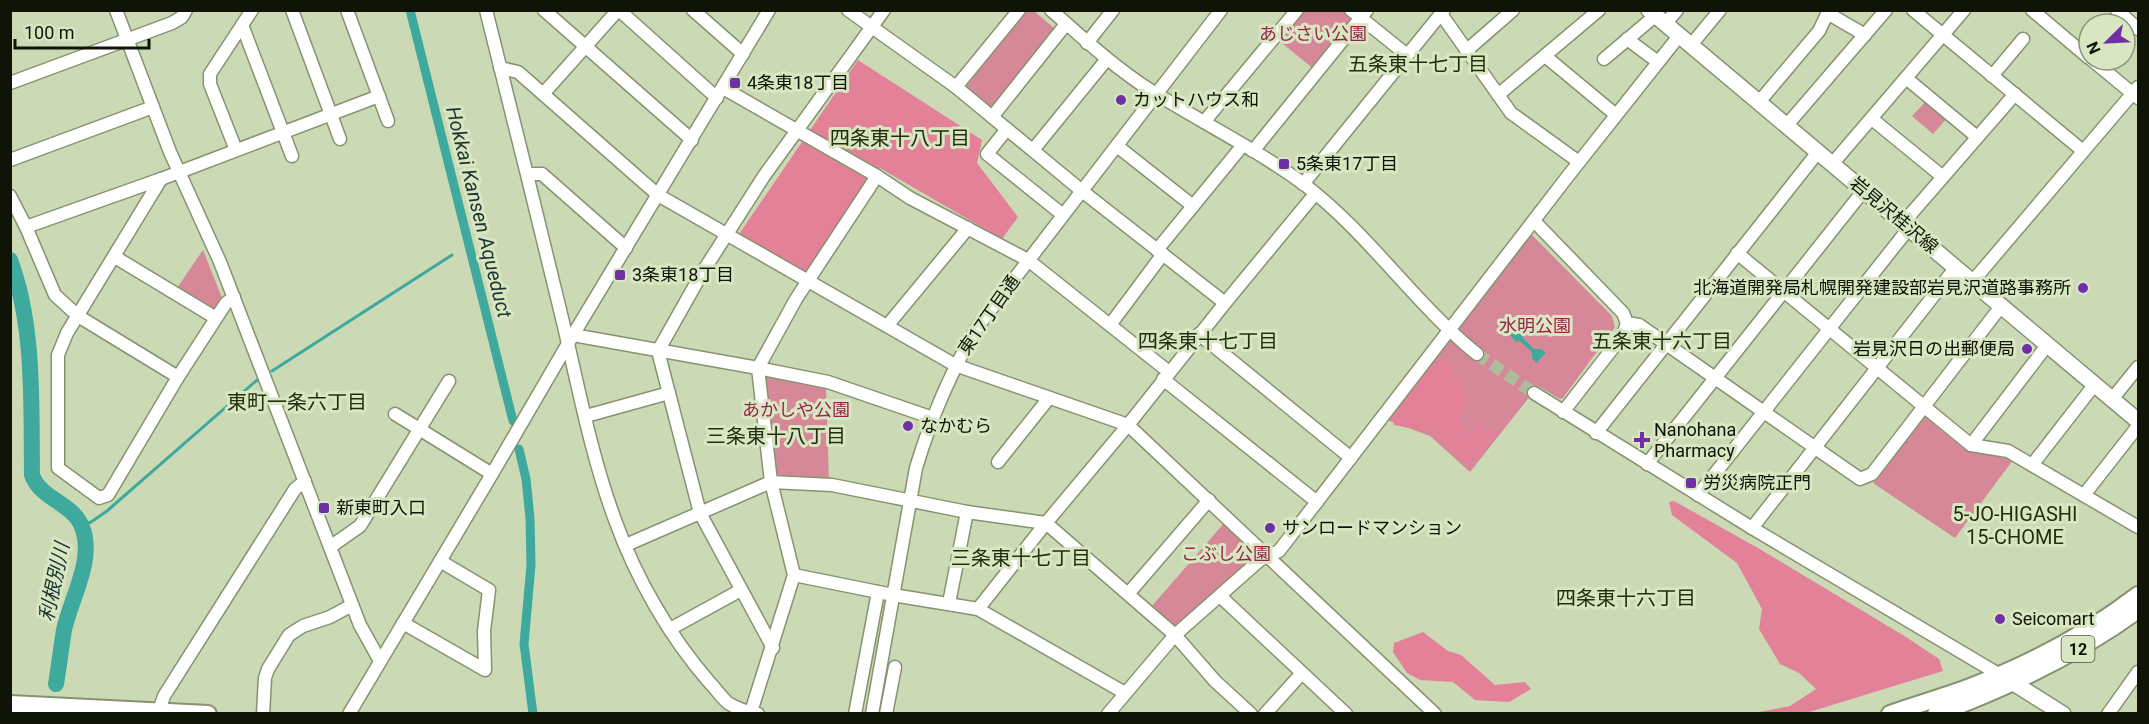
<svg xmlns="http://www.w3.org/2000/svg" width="2149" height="724" font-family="Roboto,'Noto Sans JP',sans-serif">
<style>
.green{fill:#d68899}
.forest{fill:#e38198}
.water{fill:#3ea99d}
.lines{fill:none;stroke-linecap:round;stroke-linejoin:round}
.stream{stroke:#3ea99d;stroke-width:3}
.canal{stroke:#3ea99d;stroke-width:9}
.river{stroke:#3ea99d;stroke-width:16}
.minor-tunnel{stroke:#afbc9b;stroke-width:12;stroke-dasharray:12 6;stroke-linecap:butt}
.minor-casing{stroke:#859370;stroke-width:15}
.major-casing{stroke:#859370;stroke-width:18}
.highway-casing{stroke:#859370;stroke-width:20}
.minor{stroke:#fff;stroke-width:12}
.major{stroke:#fff;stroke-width:15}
.highway{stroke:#fff;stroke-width:16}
.poi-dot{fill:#702fa4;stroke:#d8e7c2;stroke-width:2}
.labels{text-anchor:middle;stroke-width:6;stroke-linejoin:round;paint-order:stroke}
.shield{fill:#d8e7c2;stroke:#4b533f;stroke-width:1.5}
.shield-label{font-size:16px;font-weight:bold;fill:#0f1407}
.park-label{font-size:18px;fill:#98244b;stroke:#d8e7c2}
.poi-label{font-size:18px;fill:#0f1407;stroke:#d8e7c2;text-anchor:start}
.street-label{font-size:18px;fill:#0f1407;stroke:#d8e7c2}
.neighbourhood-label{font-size:20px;fill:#242e0f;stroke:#d8e7c2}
.water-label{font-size:20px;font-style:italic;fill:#1c3431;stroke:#d8e7c2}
</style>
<rect width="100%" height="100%" fill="#cbdab5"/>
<!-- green -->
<g class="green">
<path d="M1027,10l7,1 20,17 -63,79 -24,-19v-3z"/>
<path d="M1302,11h43l11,8 -41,51 -37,-30z"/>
<path d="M1928,99l20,18 -15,17 -21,-18z"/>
<path d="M1530,233l82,83 3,11 -52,71 -3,1 -22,-13 -68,86 -40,-36 -43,-16z"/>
<path d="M203,250l19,48 -6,11h-5l-34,-21z"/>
<path d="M763,372l63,13 3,97 -55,-3z"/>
<path d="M1924,416l40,33 49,11 -58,78 -82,-55z"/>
<path d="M1225,522l34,32 -85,74 -23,-21z"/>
</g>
<!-- forest -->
<g class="forest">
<path d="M858,60l124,80 -5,23 41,54 -16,22 -122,-71 -79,109 -64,-40z"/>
<path d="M1443,360l9,10 15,28 -8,27 12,10 5,-9 17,7c-6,13 -14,27 -29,29l-30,-29 -40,-8 -4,-14 47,-50z"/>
<path d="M1674,501l84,47 148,89 33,22 4,12 -137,42h-53l37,-7 26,-17 -17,-16 -19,-9 -21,-35 3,-20 -25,-46 -65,-48 -3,-13z"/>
<path d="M1423,632l25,19 13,4 34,30 30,-3 6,7 -22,13 -34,-2 -22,-18 -33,-2 -13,-7 -14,-21 1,-9z"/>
</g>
<!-- water -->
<path class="water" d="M1513,324l12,10 -2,4 11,11h7l5,4 -10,10 -4,-5v-6l-12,-11 -4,1 -10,-11z"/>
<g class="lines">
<!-- stream -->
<g class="stream">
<path d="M272,371l180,-116"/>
<path d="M82,525l9,-3 16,-11 150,-131"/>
</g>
<!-- canal -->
<g class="canal">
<path d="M410,10l103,411"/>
<path d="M519,449l7,30 4,39 1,47 -7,79 9,70"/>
</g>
<!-- river -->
<path class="river" d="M10,260c25,66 21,146 22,215 8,24 41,28 50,52 13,32 -11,71 -18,103 -3,18 -5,36 -8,54"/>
<!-- minor-tunnel -->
<path class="minor-tunnel" d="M1477,354l57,39"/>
<!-- minor casing -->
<g class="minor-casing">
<g id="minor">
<path d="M116,10l54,142 50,110 140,363 20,36"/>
<path d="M292,10l48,129"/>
<path d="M347,10l41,111"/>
<path d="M486,10c26,103 51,205 76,308 16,67 29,137 53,202 21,58 54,116 95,163 6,6 12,15 18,20 9,6 20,9 30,11"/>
<path d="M544,10l148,130"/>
<path d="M619,10l98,88"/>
<path d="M693,10l50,44"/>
<path d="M848,10l108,77 126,104 143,112"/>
<path d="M1051,10c32,28 63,57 99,80 51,32 106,59 155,95 64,49 109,118 172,169"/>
<path d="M1351,10l56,45"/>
<path d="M1913,10l170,141"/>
<path d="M2032,10l57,48"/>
<path d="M2117,10l21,19"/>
<path d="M1441,14l70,99 68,49"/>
<path d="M1829,14l36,21"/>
<path d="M1665,24l12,-14"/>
<path d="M242,25l50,131"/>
<path d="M1627,39l31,23"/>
<path d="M1087,43l26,-33"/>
<path d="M1691,45l29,-35"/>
<path d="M1466,51l47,-41"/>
<path d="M1545,56l71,59"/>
<path d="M1604,59l51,-43"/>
<path d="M2092,60l46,38"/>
<path d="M500,68l18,4 140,123 297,170 173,60 307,289"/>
<path d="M1992,76l31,-37"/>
<path d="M1906,78l71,59"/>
<path d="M10,83l162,-60 10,-6 4,-7"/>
<path d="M956,87l63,-77"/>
<path d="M723,88l154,88 -81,123 -38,69 70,14 105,36"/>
<path d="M543,94l75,-84"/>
<path d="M1498,95l101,-85"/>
<path d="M1759,102l60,-71 10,-21"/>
<path d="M992,117l74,-93"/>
<path d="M1872,119l71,58"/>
<path d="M1204,122l93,-112"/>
<path d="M1787,125l99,-115"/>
<path d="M1007,129l-20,25 76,61"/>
<path d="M1117,146l76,60"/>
<path d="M236,150l-26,-66v-10l42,-64"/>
<path d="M1033,150l74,-91"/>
<path d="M1253,151l114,-141"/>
<path d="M10,160l143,-53"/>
<path d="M1833,163l131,-153"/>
<path d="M528,174h14l84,74"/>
<path d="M877,176l33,22 118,62 141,112"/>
<path d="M161,179l-94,154 -9,22v113l41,30 9,-3 70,-118 48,-74 8,-6"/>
<path d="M1303,184l141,-174"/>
<path d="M10,196l16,31 29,68 23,21 100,61"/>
<path d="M1534,221l89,92 4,10 12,2 221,154 12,-5 130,-169"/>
<path d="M1903,223l112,-129"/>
<path d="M26,227l135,-48 218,-83"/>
<path d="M1157,250l86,-105"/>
<path d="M1737,253l234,192 37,6 130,76"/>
<path d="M115,257l101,61"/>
<path d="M1973,281l165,-194"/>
<path d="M1110,325l53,-71"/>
<path d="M887,326l81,-98"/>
<path d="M1199,334l152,124"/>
<path d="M573,335l185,33 13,114 23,93 99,20 85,14 147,84"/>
<path d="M1163,379l154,123"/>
<path d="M1534,393l218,135 248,147"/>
<path d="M2113,398l25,-31"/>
<path d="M1563,412l60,-77 4,-12"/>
<path d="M395,414l97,60"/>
<path d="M586,416l83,-23"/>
<path d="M1596,433l222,-281"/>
<path d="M1971,445l77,-101"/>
<path d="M998,462l51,-64"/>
<path d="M1647,464l217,-274"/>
<path d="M2032,465l63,-81"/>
<path d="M1698,495l211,-267"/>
<path d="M2084,495l54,-69"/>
<path d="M1752,528l204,-261"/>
<path d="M626,545l145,-63 61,3 135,27 79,11 129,112 40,46 36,33"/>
<path d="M330,547l30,-21 89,-145"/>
<path d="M1128,594l81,-94"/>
<path d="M1220,596l126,118"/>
<path d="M949,603l18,-91"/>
<path d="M978,609l68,-86 82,-98 97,-122 90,-109"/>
<path d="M403,623l82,47 -1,-39 5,-41 -49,-29"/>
<path d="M670,629l71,-39"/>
<path d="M773,648l-73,-135 -42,-162 44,-78 62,-97 120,-166"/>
<path d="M751,712l43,-137"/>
<path d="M158,714l6,-18 131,-207 10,-8"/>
<path d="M263,714l2,-36 3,-9 21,-34 14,-9 27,-9 22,-12"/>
<path d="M349,714l143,-240 81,-139 196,-325"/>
<path d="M855,714l23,-122"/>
<path d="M872,714l44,-246c15,-50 35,-97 62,-142l243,-316"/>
<path d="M886,714l9,-47"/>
<path d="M1108,714l67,-79 85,-75 19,-9 289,-375 111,-140"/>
<path d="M1265,714l37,-41"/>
<path d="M2108,714l30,-42"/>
</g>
</g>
<!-- major casing -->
<g class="major-casing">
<g id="major">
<path d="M1649,10l489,411"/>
<path d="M2004,677l59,37"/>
</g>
</g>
<!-- highway casing -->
<g class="highway-casing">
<g id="highway">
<path d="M10,704l198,10"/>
<path d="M1890,714c25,-9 50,-16 75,-25 61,-23 121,-54 173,-94"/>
<path d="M1936,714c71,-26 141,-60 202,-104"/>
</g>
</g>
<!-- minor -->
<use href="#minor" class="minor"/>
<!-- major -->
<use href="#major" class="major"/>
<!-- highway -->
<use href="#highway" class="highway"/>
</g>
<!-- markers -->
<g class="poi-dot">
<rect x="729" y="77" width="12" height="12" rx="3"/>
<circle cx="1121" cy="100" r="6"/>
<rect x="1278" y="158" width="12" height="12" rx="3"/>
<rect x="614" y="269" width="12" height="12" rx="3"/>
<circle cx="2083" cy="288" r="6"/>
<circle cx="2027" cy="349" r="6"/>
<circle cx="908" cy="426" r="6"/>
<path d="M1639 431h6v6h6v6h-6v6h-6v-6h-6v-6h6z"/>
<rect x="1685" y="477" width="12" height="12" rx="3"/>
<rect x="318" y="502" width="12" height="12" rx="3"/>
<circle cx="1270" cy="528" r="6"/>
<circle cx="2000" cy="619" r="6"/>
</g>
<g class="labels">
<!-- shield labels -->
<rect class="shield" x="2061.5" y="636" width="33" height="26" rx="4.5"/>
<g class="shield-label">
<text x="2078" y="655">12</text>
</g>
<!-- park labels -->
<g class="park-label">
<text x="1313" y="40">あじさい公園</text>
<text x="1535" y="332">水明公園</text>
<text x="796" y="416">あかしや公園</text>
<text x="1226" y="560">こぶし公園</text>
</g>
<!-- poi labels -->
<g class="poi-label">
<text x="747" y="89">4条東18丁目</text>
<text x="1133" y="106">カットハウス和</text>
<text x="1296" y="170">5条東17丁目</text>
<text x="632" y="281">3条東18丁目</text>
<text x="2071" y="294" text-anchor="end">北海道開発局札幌開発建設部岩見沢道路事務所</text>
<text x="2015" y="355" text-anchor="end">岩見沢日の出郵便局</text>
<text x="920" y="432">なかむら</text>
<text x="1654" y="436">Nanohana<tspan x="1654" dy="21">Pharmacy</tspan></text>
<text x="1703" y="489">労災病院正門</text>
<text x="336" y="514">新東町入口</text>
<text x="1282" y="534">サンロードマンション</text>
<text x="2012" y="625">Seicomart</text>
</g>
<!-- street labels -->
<g class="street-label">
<text transform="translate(1894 215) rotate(40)" y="6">岩見沢桂沢線</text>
<text transform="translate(989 315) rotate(-55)" y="6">東17丁目通</text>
</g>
<!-- neighbourhood labels -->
<g class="neighbourhood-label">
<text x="1418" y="71">五条東十七丁目</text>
<text x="900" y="145">四条東十八丁目</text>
<text x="1208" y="348">四条東十七丁目</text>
<text x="1662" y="348">五条東十六丁目</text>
<text x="297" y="409">東町一条六丁目</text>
<text x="776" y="443">三条東十八丁目</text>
<text x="2015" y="521">5-JO-HIGASHI<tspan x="2015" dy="23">15-CHOME</tspan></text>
<text x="1021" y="565">三条東十七丁目</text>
<text x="1626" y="605">四条東十六丁目</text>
</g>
<!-- water labels -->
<g class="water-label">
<text transform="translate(479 212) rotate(76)" y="7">Hokkai Kansen Aqueduct</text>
<text transform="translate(54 582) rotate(-78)" y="7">利根別川</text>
</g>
</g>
<!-- border -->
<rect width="2149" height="724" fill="none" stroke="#0f1407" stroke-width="24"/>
<!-- north arrow -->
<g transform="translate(2107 42) rotate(246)"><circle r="28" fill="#d8e7c2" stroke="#889377" stroke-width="1.5"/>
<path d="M0-4.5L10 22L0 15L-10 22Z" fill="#702fa4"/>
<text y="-9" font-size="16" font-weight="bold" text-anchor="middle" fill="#0f1407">N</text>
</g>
<!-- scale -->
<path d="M15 39v9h134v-9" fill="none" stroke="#0f1407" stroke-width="3"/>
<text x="24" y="39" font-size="18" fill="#0f1407" stroke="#d8e7c2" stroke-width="4.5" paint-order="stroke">100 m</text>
</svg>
